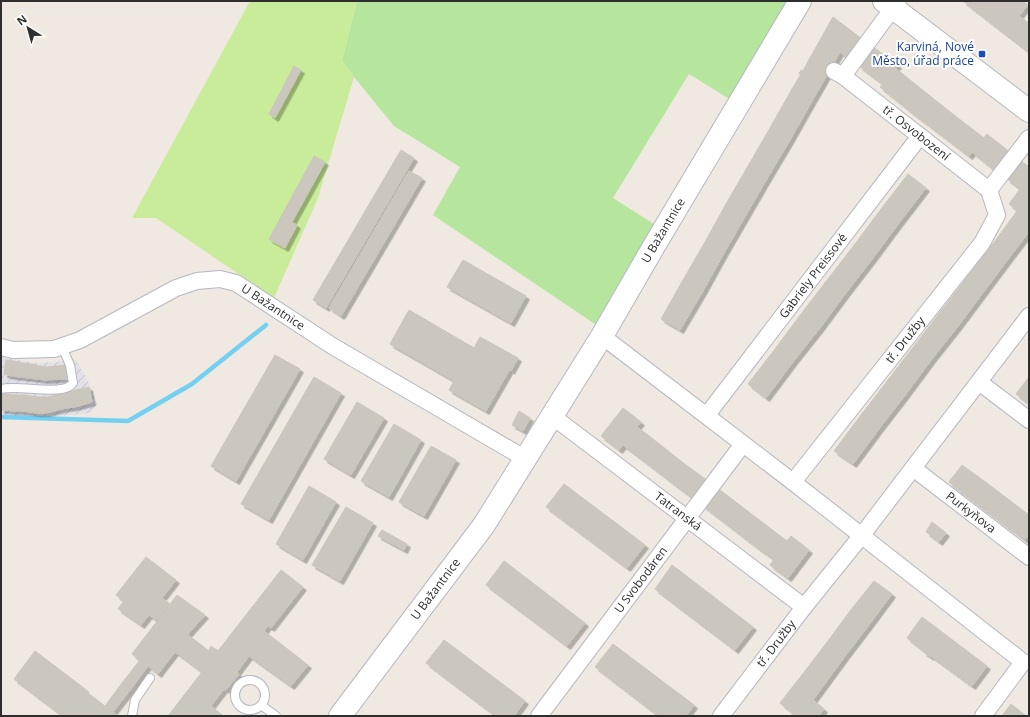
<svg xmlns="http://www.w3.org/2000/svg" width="1030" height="717" font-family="'Open Sans',sans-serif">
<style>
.industrial{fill:url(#industrial-furrows)}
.park{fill:#b6e59e}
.pitch{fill:#c9ec9a}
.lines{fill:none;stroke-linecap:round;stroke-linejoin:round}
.stream{stroke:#75cff0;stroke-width:4.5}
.building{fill:#cbc7bf;stroke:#cbc5ba;filter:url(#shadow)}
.lane-casing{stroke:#b4b7c1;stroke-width:10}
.street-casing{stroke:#b4b7c1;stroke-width:18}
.secondary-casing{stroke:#b4b7c1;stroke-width:24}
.lane{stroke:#fff;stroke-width:8}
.street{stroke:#fff;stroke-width:16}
.secondary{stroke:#fff;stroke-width:22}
.transit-dot{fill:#1a4fb4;stroke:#fff;stroke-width:1.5}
.labels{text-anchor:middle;stroke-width:4;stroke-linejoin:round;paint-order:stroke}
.transit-label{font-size:12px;fill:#164399;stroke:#fff;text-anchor:end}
.street-label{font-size:12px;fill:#2e2e2e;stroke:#fff}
</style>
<defs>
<pattern id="industrial-furrows" width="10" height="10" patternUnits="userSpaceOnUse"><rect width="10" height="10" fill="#e3e1e8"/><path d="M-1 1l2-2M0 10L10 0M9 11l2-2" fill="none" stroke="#c3c1c7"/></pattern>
<filter id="shadow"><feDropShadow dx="3.5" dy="3.5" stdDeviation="0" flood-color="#0004"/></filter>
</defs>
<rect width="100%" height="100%" fill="#efe9e1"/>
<!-- industrial -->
<path class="industrial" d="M1,357l37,6 38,-3 12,21 9,23 -6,9 -44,4 -46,-2z"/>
<!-- park -->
<path class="park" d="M357,1h431l-57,99 -42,-26 -76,124 41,26 -59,100 -162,-109 27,-48 -66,-41 -40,-49 -12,-17z"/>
<!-- pitch -->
<path class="pitch" d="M250,1h107l-15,59 12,17 -36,121 -44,100 -118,-80h-24z"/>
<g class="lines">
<!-- stream -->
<path class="stream" d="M1,417l127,4 64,-37 74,-59"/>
</g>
<!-- building -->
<g class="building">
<path d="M963,1h30l-12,14z"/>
<path d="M993,1h5l3,2 2,-2h20l5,4 -9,11 7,5 -14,18 -31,-24z"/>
<path d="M833,17l29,22 -14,19 -8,-6 -9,16 -20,-12z"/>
<path d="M1026,21l3,2v29l-17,-13z"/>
<path d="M873,47l25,18 -15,19 -24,-18z"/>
<path d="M811,56l20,12 -19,33 -20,-12 9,-15h-2l2,-4 2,1z"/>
<path d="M294,66l7,4 -26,48 -6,-4z"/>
<path d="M895,68l30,24 -15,19 -30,-24z"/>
<path d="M792,89l20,12 -22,39 -20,-12z"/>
<path d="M925,92l29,23 -15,18 -29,-22z"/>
<path d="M954,115l30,23 -15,18 -30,-23z"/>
<path d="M770,128l20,12 -22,37 -20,-11z"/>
<path d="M987,134l25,20 -16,17 -24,-19z"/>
<path d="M401,150l13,8 -88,150 -13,-8z"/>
<path d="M314,156l11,6 -33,60 5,3 -12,23 -16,-9z"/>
<path d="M1020,160l9,7v48l-2,3 -18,-14 11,-15 -13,-10z"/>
<path d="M748,166l20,11 -22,38 -20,-11z"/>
<path d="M409,171l13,7 -81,138 -12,-8z"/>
<path d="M908,174l18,14 -27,35 -18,-14z"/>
<path d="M726,204l20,11 -22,38 -19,-11z"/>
<path d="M881,209l18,14 -26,35 -18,-14z"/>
<path d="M1017,211l12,9v12l-17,22 -17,-13z"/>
<path d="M995,241l17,13 -27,36 -17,-14z"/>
<path d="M705,242l19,11 -21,38 -20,-11z"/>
<path d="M855,244l18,14 -27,35 -18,-14z"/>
<path d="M463,260l63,36 -15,27 -64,-36z"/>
<path d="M968,276l17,14 -26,35 -18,-14z"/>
<path d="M828,279l18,14 -26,35 -19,-14z"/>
<path d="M683,280l20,11 -23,39 -19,-11z"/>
<path d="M409,310l101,59 -19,33 -101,-58z"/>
<path d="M941,311l18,14 -27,34 -18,-13z"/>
<path d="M801,314l19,14 -27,34 -18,-13z"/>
<path d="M480,337l38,21 -7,13 -1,-2 -36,-21z"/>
<path d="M914,346l18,13 -26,35 -18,-14z"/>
<path d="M775,349l18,13 -27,36 -18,-14z"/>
<path d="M275,355l25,14 -64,112 -25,-15z"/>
<path d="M6,360l8,1 -2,15 -8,-2z"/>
<path d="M14,361l9,2 -2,14 -9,-1z"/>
<path d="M23,363l8,1 -2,14 -8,-1z"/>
<path d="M31,364l8,2 -2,13 -8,-1z"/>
<path d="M67,365l1,14h-10l-1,-13z"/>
<path d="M39,366l8,1 -1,13 -9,-1z"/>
<path d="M57,366l1,13 -12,1 1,-13z"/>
<path d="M314,377l27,16 -72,127 -28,-16z"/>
<path d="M1029,377v27l-13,-10z"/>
<path d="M888,380l18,14 -27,35 -18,-14z"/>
<path d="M454,381l37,21 -5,9 -37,-21z"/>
<path d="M89,387l3,15 -10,3 -2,-16z"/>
<path d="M80,389l2,16 -8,2 -2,-16z"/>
<path d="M72,391l2,16 -8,1 -2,-15z"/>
<path d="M64,393l2,15 -8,2 -2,-15z"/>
<path d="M1,394h6l-2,16h-4z"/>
<path d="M7,394l8,1 -2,16 -8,-1z"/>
<path d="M15,395h8l-1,16h-9z"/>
<path d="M23,395l8,1 -2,16 -7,-1z"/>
<path d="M56,395l2,15 -12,3 2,-16z"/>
<path d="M31,396l8,1 -1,16 -9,-1z"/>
<path d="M39,397h9l-2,16h-8z"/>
<path d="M357,402l27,16 -33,57 -27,-16z"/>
<path d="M623,408l18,14 -4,5 16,12 -14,18 -16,-12 -4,5 -18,-14z"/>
<path d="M519,411l11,7 -7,13 -11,-6z"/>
<path d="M861,415l18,14 -26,35 -19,-13z"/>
<path d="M394,424l27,16 -32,57 -28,-16z"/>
<path d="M653,439l29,23 -13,18 -30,-23z"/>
<path d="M431,446l25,14 -32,56 -25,-14z"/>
<path d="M682,462l26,19 -14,18 -25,-19z"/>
<path d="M962,465l26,19 -13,18 -26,-20z"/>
<path d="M564,484l81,61 -18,23 -81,-61z"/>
<path d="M988,484l25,19 -13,18 -25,-19z"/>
<path d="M309,486l27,16 -33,58 -27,-16z"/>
<path d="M716,487l25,19 -13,19 -26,-20z"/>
<path d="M1013,503l16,12v20l-4,5 -25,-19z"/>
<path d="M741,506l30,23 -13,19 -30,-23z"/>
<path d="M346,507l27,16 -33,58 -28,-16z"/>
<path d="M932,522l14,11 -7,9 -13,-10z"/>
<path d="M771,529l16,12 4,-5 18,14 -21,28 -18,-13 4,-6 -16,-11z"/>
<path d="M382,530l25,14 -3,6 -26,-14z"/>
<path d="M146,557l30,23 -14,18 7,5 -13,17 -7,-5 -8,10 -23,-16 6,-8 -8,-6z"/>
<path d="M504,561l81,62 -18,23 -81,-61z"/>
<path d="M672,565l81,62 -18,23 -80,-61z"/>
<path d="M281,570l22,17 -32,41 -3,-2 -4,5 44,34 -17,21 -42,-30 -12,16 -28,-22 2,-4 7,5z"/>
<path d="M874,581l18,13 -23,31 -19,-14z"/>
<path d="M177,595l28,20 -17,19 -9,-6 -13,17 9,7 -17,22 -10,-8 -17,23 -9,-6 18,-23 -8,-6z"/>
<path d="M850,611l19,14 -23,30 -18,-14z"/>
<path d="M922,617l65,49 -15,20 -41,-30v1l-8,-5 1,-1 -17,-13z"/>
<path d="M179,628l60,46 -13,16 -60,-45z"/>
<path d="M444,640l81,61 -11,15h-18l-70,-53z"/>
<path d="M828,641l18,14 -22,30 -19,-14z"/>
<path d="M613,644l81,61 -8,11h-27l-64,-49z"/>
<path d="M35,651l50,38v2l33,25h-55l-49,-37z"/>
<path d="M805,671l19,14 -11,15 11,9 -5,7h-23l-16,-13z"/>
<path d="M202,672l22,17 -13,17 12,10h-55z"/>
<path d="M122,683l9,6 -18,23 -8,-6z"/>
<path d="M1011,704l15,12h-24z"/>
</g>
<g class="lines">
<!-- lane casing -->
<g class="lane-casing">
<g id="lane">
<path d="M1,389c17,-5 63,8 72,-6l-3,-18 -8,-18"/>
<circle cx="250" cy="695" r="15"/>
<path d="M261,705l15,11"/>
<path d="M132,716l3,-16 15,-22"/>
</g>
</g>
<!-- street casing -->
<g class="street-casing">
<g id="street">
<path id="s1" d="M834,71l9,5 146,114"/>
<path d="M843,76l55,-75"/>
<path d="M989,190l40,-52"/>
<path d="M602,336l191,146 230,180"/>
<path id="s2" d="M1,347l12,3 41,-1 26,-9 96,-52 21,-7 23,-2 16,4 98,64 192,112"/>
<path d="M979,382l50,38"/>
<path id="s3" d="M707,415l213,-279"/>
<path id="s4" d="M552,416l252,191"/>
<path id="s5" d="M913,468l116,89"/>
<path id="s6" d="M793,482l189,-239 15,-28 -8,-25"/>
<path id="s7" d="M539,716l204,-272"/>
<path id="s8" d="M721,716l83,-109 58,-72 167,-219"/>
<path d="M983,716l40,-54"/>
</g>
</g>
<!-- secondary casing -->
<g class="secondary-casing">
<g id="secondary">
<path d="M884,1l145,110"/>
<path id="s9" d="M340,716l144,-191 118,-189 52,-90 146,-245"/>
</g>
</g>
<!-- lane -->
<use href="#lane" class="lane"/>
<!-- street -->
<use href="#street" class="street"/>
<!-- secondary -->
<use href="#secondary" class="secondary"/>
</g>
<!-- markers -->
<rect class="transit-dot" x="978" y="50" width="8" height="8" rx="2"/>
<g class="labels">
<!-- transit labels -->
<g class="transit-label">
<text x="974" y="51">Karviná, Nové<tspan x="974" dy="14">Město, úřad práce</tspan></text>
</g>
<!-- street labels -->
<g class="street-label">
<text dy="4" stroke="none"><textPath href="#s1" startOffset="103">tř. Osvobození</textPath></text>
<text dy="4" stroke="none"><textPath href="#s9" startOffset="584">U Bažantnice</textPath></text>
<text dy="4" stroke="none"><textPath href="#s3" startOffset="175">Gabriely Preissové</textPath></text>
<text dy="4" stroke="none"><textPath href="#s2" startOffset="296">U Bažantnice</textPath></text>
<text dy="4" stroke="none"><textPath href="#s6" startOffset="181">tř. Družby</textPath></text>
<text dy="4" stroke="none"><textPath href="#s4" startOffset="158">Tatranská</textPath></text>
<text dy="4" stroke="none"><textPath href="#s5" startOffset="73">Purkyňova</textPath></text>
<text dy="4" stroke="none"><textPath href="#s7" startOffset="170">U Svobodáren</textPath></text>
<text dy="4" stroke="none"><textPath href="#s9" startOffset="159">U Bažantnice</textPath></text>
<text dy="4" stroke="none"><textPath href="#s8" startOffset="91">tř. Družby</textPath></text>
</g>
</g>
<!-- border -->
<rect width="1030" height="717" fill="none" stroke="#2e2e2e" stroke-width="4"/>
<!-- north arrow -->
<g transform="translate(28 28) rotate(323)" stroke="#ffffff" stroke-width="3" paint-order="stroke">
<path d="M0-3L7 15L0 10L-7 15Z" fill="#2e2e2e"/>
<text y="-6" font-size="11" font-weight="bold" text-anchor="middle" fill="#2e2e2e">N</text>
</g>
</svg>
